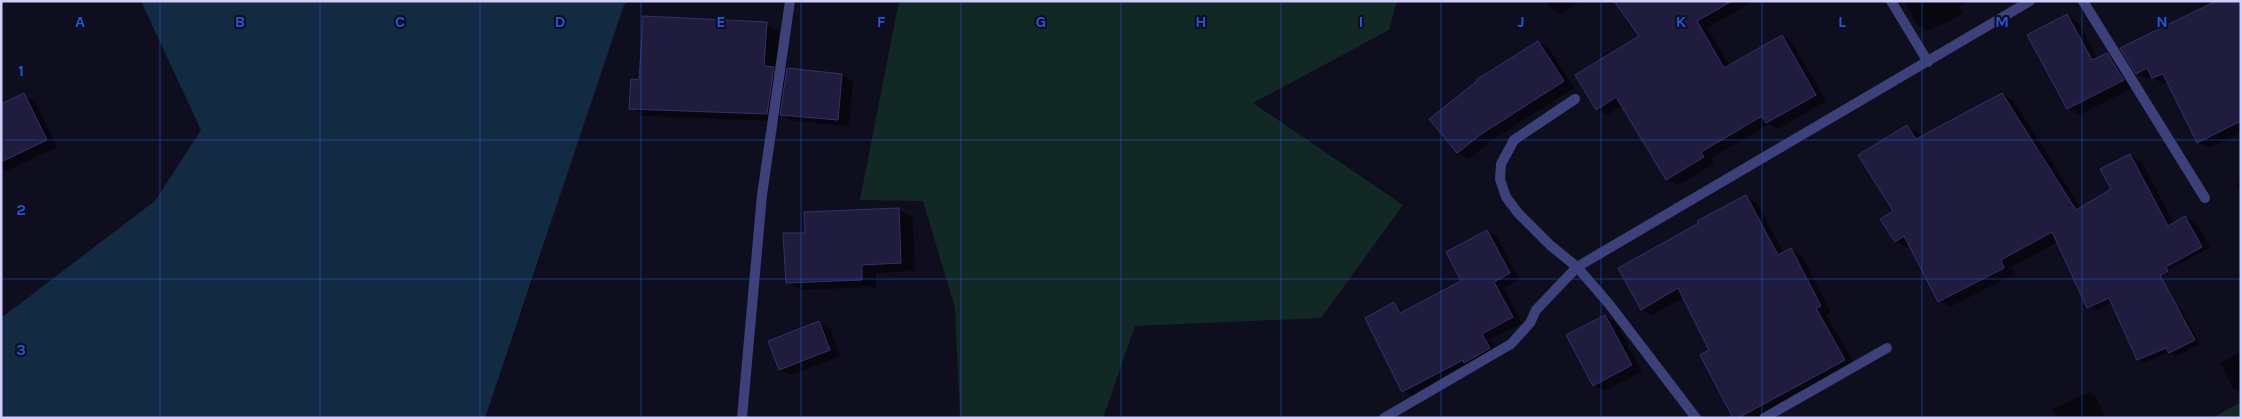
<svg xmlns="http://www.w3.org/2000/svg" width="2242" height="419" font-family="Karla,sans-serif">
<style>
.green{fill:#122825}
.water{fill:#122b43}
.shadow{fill:#0007;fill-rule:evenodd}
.building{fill:#1f1c3e;stroke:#353068}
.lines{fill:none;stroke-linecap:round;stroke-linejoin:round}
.minor{stroke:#3d4179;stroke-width:10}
.grid{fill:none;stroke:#2654da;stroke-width:1;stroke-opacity:0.55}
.grid-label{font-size:16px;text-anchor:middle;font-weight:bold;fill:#2654da;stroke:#0f0e1e;stroke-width:4;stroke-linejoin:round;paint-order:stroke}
</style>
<rect width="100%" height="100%" fill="#0f0e1e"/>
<!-- green -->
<g class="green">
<path d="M899,1h498l-8,29 -136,73 150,102 -82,113 -186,8 -32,92h-143l-5,-110 -32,-107 -63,-1z"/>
<path d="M2241,402v16h-29z"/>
</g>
<!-- water -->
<path class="water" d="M141,1h487l-4,4 -139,413h-484v-100l154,-117 46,-71z"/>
<!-- shadow -->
<g class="shadow">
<path d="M1546,1h35l-20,13 -11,-6z"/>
<path d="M1616,1h137l-46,27 23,38 52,-30 10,6 34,59 -48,28 -9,-5 -58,34 3,6 -36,21 -11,-6 -44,-74 -16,10 -10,-6 44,-72z"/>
<path d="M1905,1h63l-9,6 4,7 -35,17 -11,-6z"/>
<path d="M2198,1h43v132l-32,15 -11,-6 -30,-60 -5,2 -11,-7 -4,2 -11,-6 65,-64z"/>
<path d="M2067,15l11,7 20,37 9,-4 11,6 16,26 -55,28 -11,-7z"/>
<path d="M766,24l13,7 -2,39 10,7 1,-7 54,5 11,6 -4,45 -56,-5 -13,-7 -1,7 -136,-5 -12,-8 9,-27z"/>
<path d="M1538,42l11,6 25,40 -83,53 -22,18 -11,-7 -27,-32 47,-40zM1484,130l1,2 -26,21v-3z"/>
<path d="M2002,94l12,7 67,107 32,-18 17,-35 12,7 32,62 11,-7 12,7 13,23 -112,63 -11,-6 -29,-62 -47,25 4,7 -65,33 -11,-6 -29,-55 -3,2 -11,-7 -2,-30 13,-85 12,7 2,4z"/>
<path d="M24,95l11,6 22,46 -51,24 -5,-3v-62z"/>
<path d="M2241,182v9l-4,-7z"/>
<path d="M1746,197l11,6 27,50 7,-4 11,7 29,56 -5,3 30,51 -97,52h-25l-23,-68 -27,-53 -31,18 -11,-6z"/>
<path d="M899,210l14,8 2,53 -39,2v14l-75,3 -14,-8 19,-48z"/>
<path d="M1487,232l10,5 22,42 -15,9 18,35 -31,16 8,15 -86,42 -10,-5 -9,-87 11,8 58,-31z"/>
<path d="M2176,306l6,4 18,34 -24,12 -7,-4 -25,11 -6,-3 -13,-29z"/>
<path d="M1605,316l11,6 26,50 -38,19 -11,-6z"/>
<path d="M819,322l11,7 10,27 -49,19 -11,-6z"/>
<path d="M2241,352v38l-2,1 -6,-3 -13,-25z"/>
<path d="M2089,392l6,4 11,22h-49l-4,-9z"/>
</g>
<!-- building -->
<g class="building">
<path d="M1614,1h118l-35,20 27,47 58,-33 34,60 -50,28 -4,-7 -61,36 3,5 -38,23 -50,-83 -20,13 -21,-35 64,-39z"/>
<path d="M2216,1h25v120l-44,22 -34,-69 -11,4 -5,-10 -11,6 -16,-26z"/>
<path d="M2067,14l25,46 15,-7 17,27 -57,29 -40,-74z"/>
<path d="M643,16l124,6 -3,44 10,1 -7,47 -138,-5 2,-30 8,1z"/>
<path d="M1538,41l26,40 -84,54 -23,18 -28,-34 48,-38 -1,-1z"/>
<path d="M787,68l55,6 -4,46 -58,-5z"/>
<path d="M24,93l23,47 -46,22v-58z"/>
<path d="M2002,93l74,117 35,-21 -11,-20 30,-15 38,72 17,-10 17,31 -36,20 2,4 -8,4 35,65 -26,13 -3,-5 -29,12 -28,-62 -22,10 -35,-76 -51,28 3,8 -66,34 -34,-66 -9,6 -15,-23 13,-8 -35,-56 49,-30 9,14z"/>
<path d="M1746,195l32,60 13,-7 30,58 -5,2 29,52 -107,58h-5l-33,-63 9,-5 -31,-62 -37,22 -23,-42 81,-45 -2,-2z"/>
<path d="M899,208l2,55 -39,2v15l-76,3 -3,-50h22l-1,-21z"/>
<path d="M1487,230l23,43 -16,9 19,35 -31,17 8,14 -26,15 -1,-3 -61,32 -37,-74 29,-16 6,11 61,-32 -15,-29z"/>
<path d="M1605,315l27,50 -39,21 -27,-51z"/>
<path d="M819,321l11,29 -51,20 -11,-29z"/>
</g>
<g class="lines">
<!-- minor -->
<g class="minor">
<path d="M1891,1l37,61"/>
<path d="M2083,1l122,197"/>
<path d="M1575,99l-61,41 -13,24 -1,15 6,18 12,16 32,32 27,22 32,37 87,114"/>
<path d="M742,418l20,-223 28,-194"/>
<path d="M1384,418l127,-74 19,-21 6,-13 41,-43 453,-266"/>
<path d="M1764,418l123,-70"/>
</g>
</g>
<!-- grid -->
<path class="grid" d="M160,1v417M320,1v417M480,1v417M641,1v417M801,1v417M961,1v417M1121,1v417M1281,1v417M1441,1v417M1601,1v417M1762,1v417M1922,1v417M2082,1v417M1,140h2240M1,279h2240"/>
<g class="grid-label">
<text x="80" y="27">A</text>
<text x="240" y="27">B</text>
<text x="400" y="27">C</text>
<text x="560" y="27">D</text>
<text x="721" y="27">E</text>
<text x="881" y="27">F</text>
<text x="1041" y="27">G</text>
<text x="1201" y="27">H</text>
<text x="1361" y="27">I</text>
<text x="1521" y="27">J</text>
<text x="1681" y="27">K</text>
<text x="1842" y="27">L</text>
<text x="2002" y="27">M</text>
<text x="2162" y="27">N</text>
<text x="21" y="76">1</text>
<text x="21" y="215">2</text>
<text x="21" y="355">3</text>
</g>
<!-- border -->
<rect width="2242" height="419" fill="none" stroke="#d0cffb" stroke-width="5"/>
</svg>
